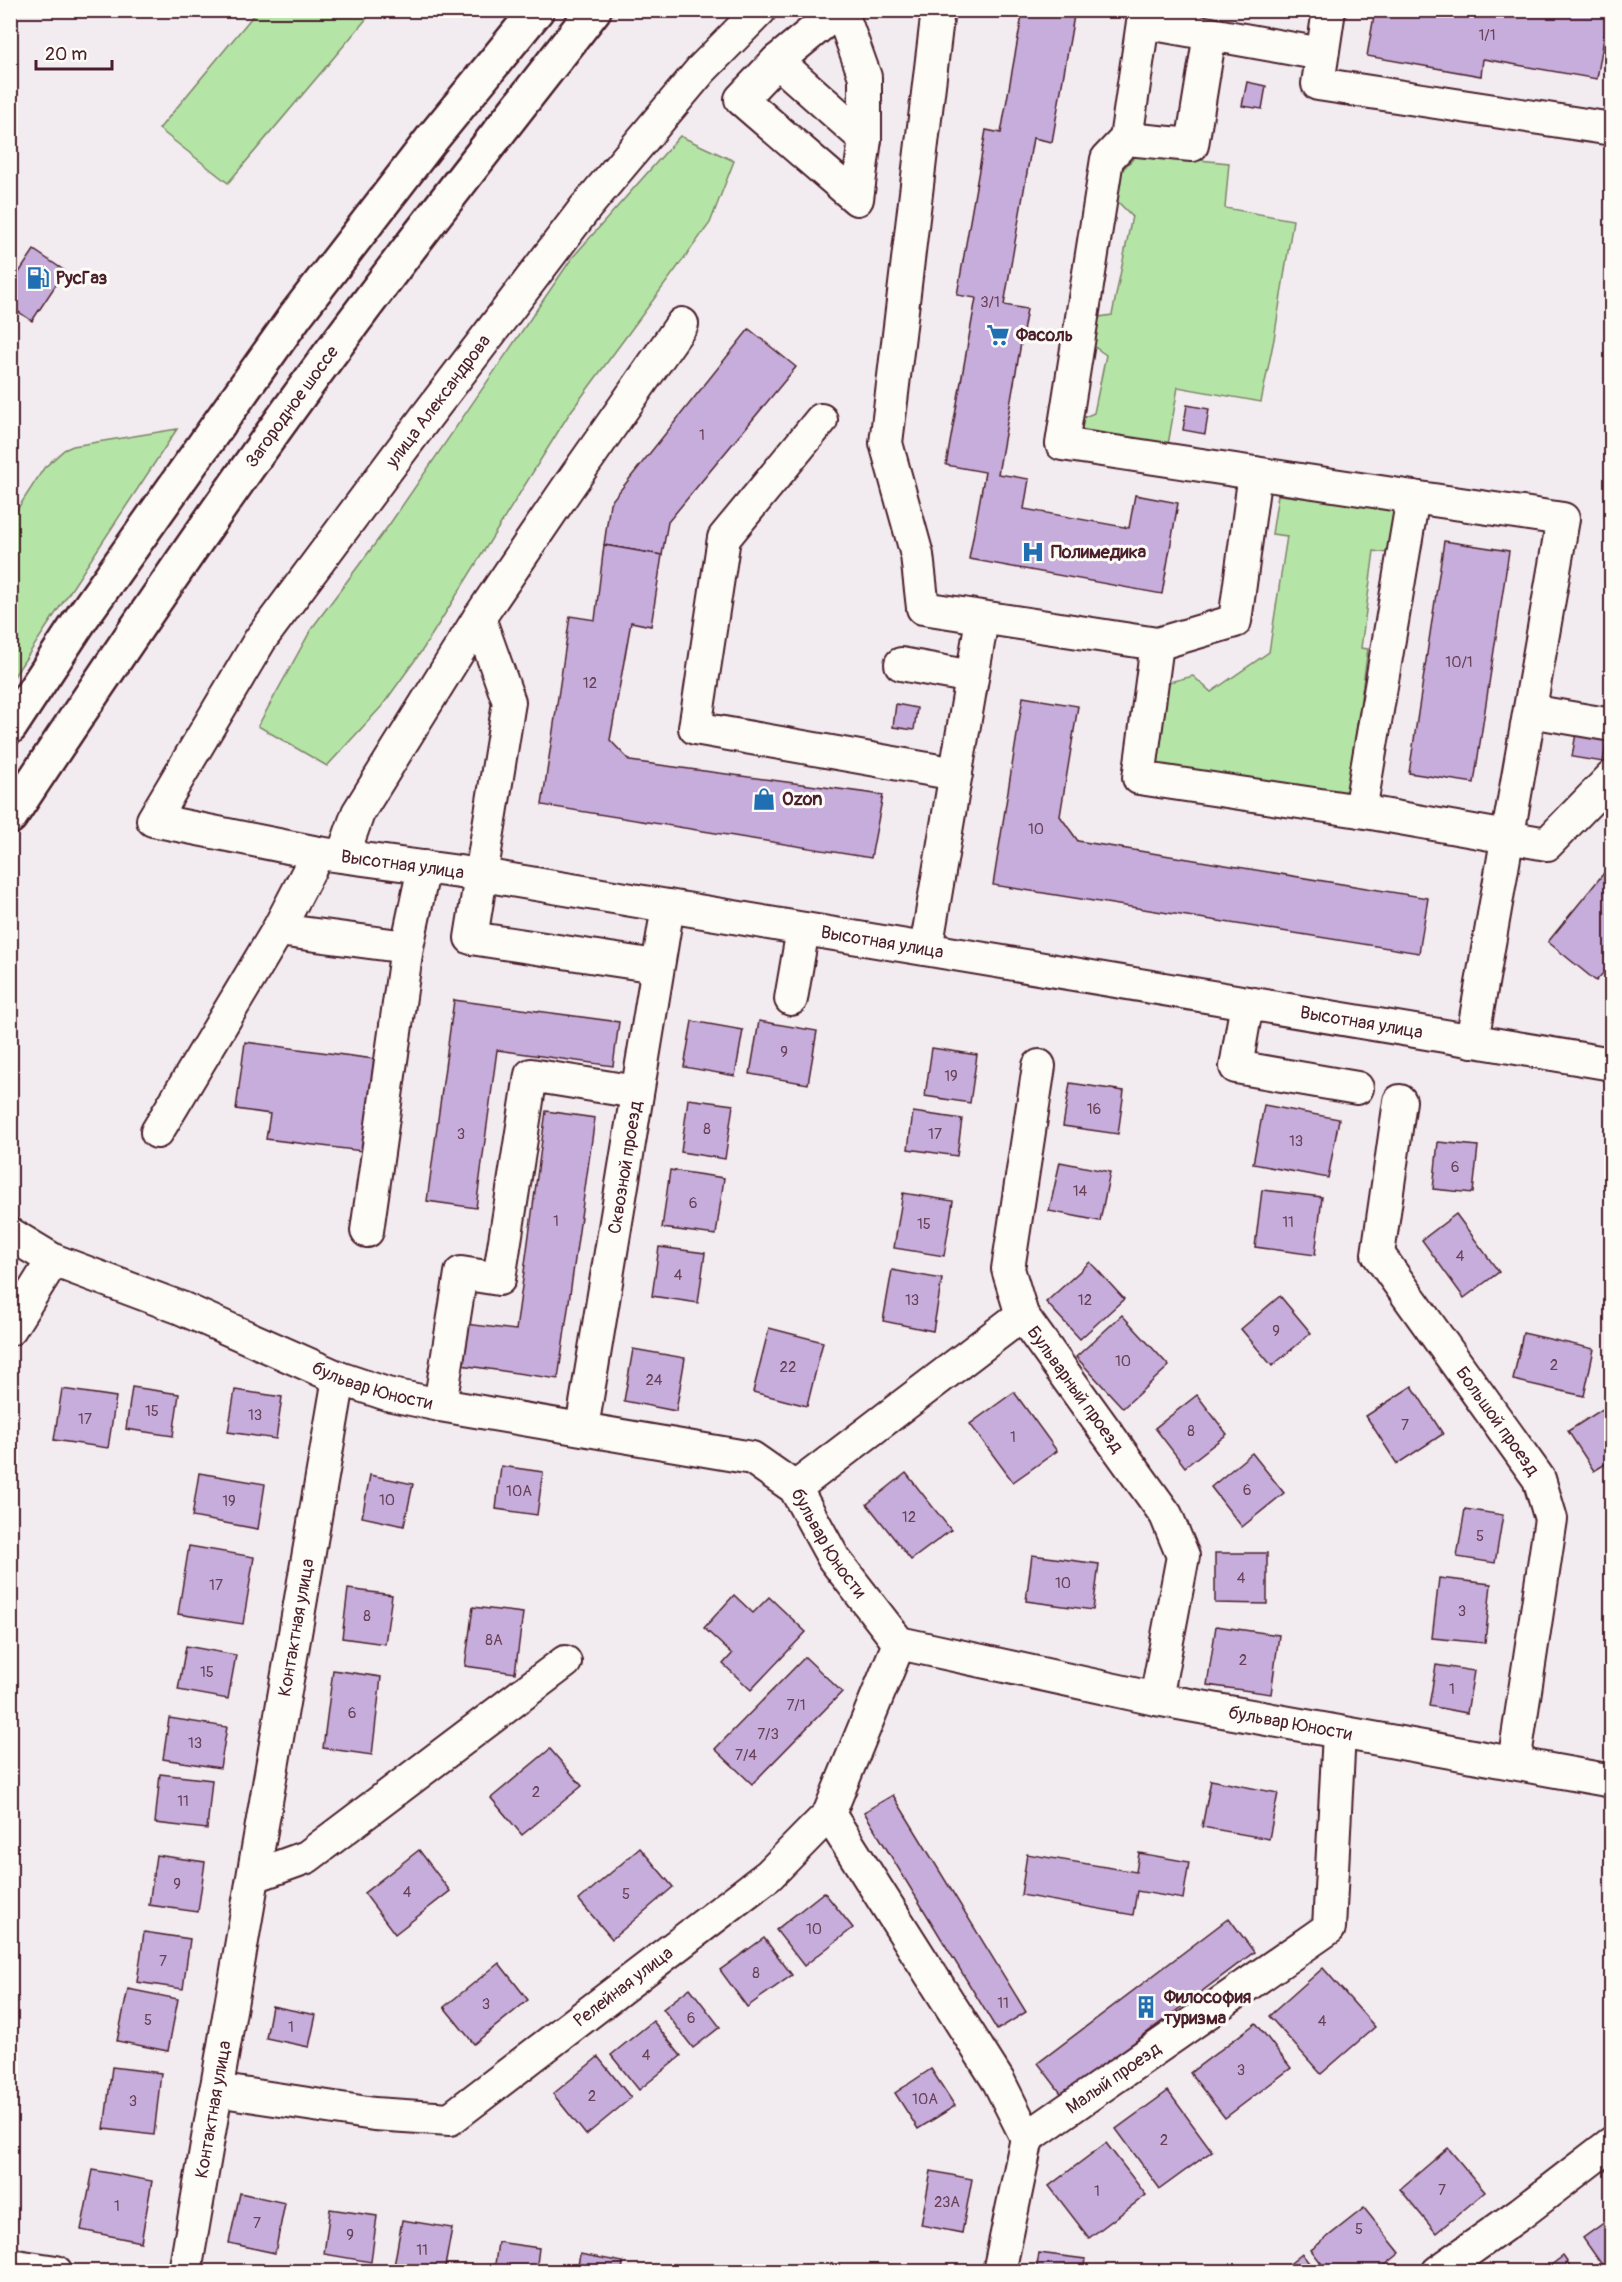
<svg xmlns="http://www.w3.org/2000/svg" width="1622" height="2282" font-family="Pangolin,sans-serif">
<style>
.green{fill:#b4e5a6;stroke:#7f8268;stroke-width:1.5}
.building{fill:#c7addb;stroke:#4a1f2b;stroke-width:1.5}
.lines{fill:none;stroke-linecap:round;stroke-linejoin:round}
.minor-casing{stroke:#4a1f2b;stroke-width:36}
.highway-casing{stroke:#4a1f2b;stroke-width:38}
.minor{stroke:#fdfcf7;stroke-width:32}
.highway{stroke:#fdfcf7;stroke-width:33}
.labels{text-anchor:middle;stroke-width:6;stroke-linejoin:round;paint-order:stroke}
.number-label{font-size:15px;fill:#694257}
.poi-label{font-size:18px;font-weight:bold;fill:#4a1f2b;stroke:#fdfcf7;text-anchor:start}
.street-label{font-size:18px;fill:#4a1f2b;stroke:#fdfcf7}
</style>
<rect width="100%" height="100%" fill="#f2ecf1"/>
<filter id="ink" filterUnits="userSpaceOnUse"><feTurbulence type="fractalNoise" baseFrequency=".0167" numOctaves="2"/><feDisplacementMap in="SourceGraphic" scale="12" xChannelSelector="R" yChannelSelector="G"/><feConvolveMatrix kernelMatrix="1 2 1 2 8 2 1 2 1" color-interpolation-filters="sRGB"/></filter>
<g filter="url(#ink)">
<!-- green -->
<g class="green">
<path d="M257,11h116l-145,172 -69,-54z"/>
<path d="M680,136l54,25 -24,62 -141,191 -146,235 -41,57 -55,60 -69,-40 54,-98 77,-103 183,-267z"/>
<path d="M1138,154l91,9 -4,45 68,12 -19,119 -13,63 -83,-15 -10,58 -90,-15 2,-11 14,-6 12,-58 -17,-12 4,-25 19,-3 20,-99 -17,-17 3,-25z"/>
<path d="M177,429l-166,252v-162l33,-51 20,-18 9,-4z"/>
<path d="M1278,495l121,13 -6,46 -19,-3 -13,97 7,1 -21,147 -200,-29 14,-83 32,-8 18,16 58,-40 18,-116 -15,-2z"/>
</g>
<!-- building -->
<g class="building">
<path d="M1023,10h52l-23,132 -19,-4 -29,167 23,4 -29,165 31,5 -5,30 105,19 6,-33 43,8 -16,91 -193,-35 16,-87 -39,-7 30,-167 -19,-3 29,-165 15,3z"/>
<path d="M1375,10h207l26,5 -11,64 -114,-20 -2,17 -114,-20z"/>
<path d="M1247,82l19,4 -4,23 -20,-3z"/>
<path d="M34,250l31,21 -33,50 -22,-15v-20z"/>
<path d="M749,329l47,38 -128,155 -6,33 -58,-10 6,-42z"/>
<path d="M1187,405l22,4 -4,25 -22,-4z"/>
<path d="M1444,541l65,10 -35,232 -65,-10z"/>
<path d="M604,545l58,10 -11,71 -20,-4 -21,118 20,21 253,34 -12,63 -329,-53 28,-189 25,4z"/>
<path d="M1023,697l55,9 -18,110 18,25 350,57 -9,55 -426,-68z"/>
<path d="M896,704l21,4 -3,22 -21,-3z"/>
<path d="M1576,733l31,4 -4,25 -31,-5z"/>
<path d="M1612,863v100l-16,18 -48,-39z"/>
<path d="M454,1000l165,22 -6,44 -116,-16 -21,158 -49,-7z"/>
<path d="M692,1021l51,9 -8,46 -51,-9z"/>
<path d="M759,1021l58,10 -9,53 -58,-10z"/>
<path d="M245,1042l129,17 -12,92 -96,-12 4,-25 -34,-5z"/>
<path d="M932,1048l45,7 -7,48 -45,-7z"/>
<path d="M1070,1083l54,8 -6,43 -55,-8z"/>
<path d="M688,1099l45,6 -8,54 -44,-7z"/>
<path d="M1264,1105l75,14 -11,59 -75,-14z"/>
<path d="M546,1111l49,7 -37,261 -97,-14 5,-41 50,6z"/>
<path d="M913,1112l49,7 -5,37 -49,-7z"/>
<path d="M1438,1142l40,4 -5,47 -40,-4z"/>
<path d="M1060,1162l50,10 -10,49 -51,-10z"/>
<path d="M670,1170l54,8 -8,57 -54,-7z"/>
<path d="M1262,1190l60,7 -7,58 -60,-8z"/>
<path d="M903,1193l50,8 -9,55 -50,-8z"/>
<path d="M1456,1214l43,58 -35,26 -42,-58z"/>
<path d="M659,1247l46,6 -7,50 -46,-7z"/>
<path d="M1090,1262l34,37 -44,40 -34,-37z"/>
<path d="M892,1270l50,9 -9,52 -50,-10z"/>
<path d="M1280,1296l31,37 -39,33 -31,-37z"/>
<path d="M1122,1315l47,51 -46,42 -47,-51z"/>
<path d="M769,1328l54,14 -16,64 -54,-14z"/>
<path d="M1523,1333l71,16 -10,47 -71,-16z"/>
<path d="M633,1349l52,9 -9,53 -52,-10z"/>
<path d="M1412,1386l31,48 -46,30 -31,-48z"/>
<path d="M132,1387l47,7 -6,42 -47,-7z"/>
<path d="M62,1389l54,8 -8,51 -54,-8z"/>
<path d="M235,1390l47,7 -6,42 -48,-7z"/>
<path d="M1014,1392l43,59 -44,31 -43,-58z"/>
<path d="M1197,1395l30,39 -42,33 -30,-39z"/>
<path d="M1612,1403v57l-18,11 -26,-40z"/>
<path d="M1252,1453l32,40 -42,34 -31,-40z"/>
<path d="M501,1466l42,6 -6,43 -41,-6z"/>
<path d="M199,1473l66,11 -7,45 -66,-12z"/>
<path d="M906,1473l45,57 -40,30 -44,-56z"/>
<path d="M370,1475l43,9 -9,42 -42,-9z"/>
<path d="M1465,1509l38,6 -8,48 -38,-6z"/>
<path d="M189,1546l65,11 -11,67 -65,-10z"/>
<path d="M1215,1553h52v51l-52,-1z"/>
<path d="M1032,1555l67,9 -6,46 -67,-9z"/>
<path d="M1439,1578l52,6 -6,59 -53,-5z"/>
<path d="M348,1589l44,6 -7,49 -43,-6z"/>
<path d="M734,1595l19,18 16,-16 37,35 -55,58 -28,-26 9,-10 -28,-26z"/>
<path d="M473,1607l50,6 -8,60 -50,-7z"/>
<path d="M1216,1626l63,9 -8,59 -64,-9z"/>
<path d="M186,1646l50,9 -8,44 -50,-9z"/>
<path d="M805,1657l37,35 -90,92 -37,-35z"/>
<path d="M1436,1665l38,6 -7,42 -38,-7z"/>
<path d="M333,1670l48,7 -9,78 -49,-7z"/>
<path d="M169,1718l58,9 -7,41 -57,-9z"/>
<path d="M550,1749l32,37 -60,49 -31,-37z"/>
<path d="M160,1774l52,6 -5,49 -52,-6z"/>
<path d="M1211,1780l67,13 -9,46 -67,-12z"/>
<path d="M893,1795l133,217 -29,18 -133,-218z"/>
<path d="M640,1848l33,39 -61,52 -33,-39z"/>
<path d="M419,1850l31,41 -55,43 -31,-41z"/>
<path d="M1139,1853l50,9 -6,37 -46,-8 -4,24 -112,-20 6,-41 109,18z"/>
<path d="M156,1855l49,7 -7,50 -49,-7z"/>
<path d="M824,1892l29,36 -49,38 -28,-36z"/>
<path d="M1229,1918l25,34 -191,144 -25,-33z"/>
<path d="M144,1932l46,7 -7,50 -46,-7z"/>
<path d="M764,1938l28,37 -45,32 -27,-37z"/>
<path d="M499,1963l29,37 -54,44 -30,-37z"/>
<path d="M1323,1968l52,59 -54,47 -52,-58z"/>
<path d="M690,1988l30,39 -27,21 -30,-39z"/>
<path d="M128,1989l50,10 -10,52 -51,-10z"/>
<path d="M272,2006l44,9 -7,32 -43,-9z"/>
<path d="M653,2021l28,35 -42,34 -28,-35z"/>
<path d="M1256,2023l35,45 -66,50 -35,-45z"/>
<path d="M598,2057l33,41 -45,37 -33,-41z"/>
<path d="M112,2067l49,6 -7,62 -50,-6z"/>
<path d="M931,2069l24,37 -37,23 -23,-36z"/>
<path d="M1168,2091l44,60 -52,38 -44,-60z"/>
<path d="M1106,2143l40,52 -57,43 -40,-52z"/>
<path d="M1448,2148l37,44 -49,41 -36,-44z"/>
<path d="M93,2170l59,11 -11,61 -60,-12z"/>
<path d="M931,2171l41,8 -10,54 -41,-8z"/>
<path d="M240,2193l45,10 -10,50 -46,-10z"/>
<path d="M1364,2208l36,45 -23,19h-49l-17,-22z"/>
<path d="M330,2209l47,7 -6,46 -47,-8z"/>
<path d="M1612,2217v55h-5l-24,-34z"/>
<path d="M402,2220l50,8 -8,44h-51z"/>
<path d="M498,2242l41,6 -3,24h-42z"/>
<path d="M1039,2253l46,6 -2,13h-47z"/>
<path d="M580,2254l43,8 -1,10h-45z"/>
<path d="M1302,2254l14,18h-36z"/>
<path d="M1563,2256l11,16h-32z"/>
</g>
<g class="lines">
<!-- minor casing -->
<g class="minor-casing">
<g id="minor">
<path id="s1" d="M760,10l-59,60 -115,137 -160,210 -166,223 -107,180 165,33 164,22 1130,189"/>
<path d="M839,10l-62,51 -36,38 116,100 8,-60v-62l-24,-67"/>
<path d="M938,10l-52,433 31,112 6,53 234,36 78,-23 20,-148"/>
<path d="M1329,10l-11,74 294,45"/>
<path d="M1322,54l-179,-32 -17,117 -19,20 -45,285 351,53"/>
<path d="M777,61l88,78"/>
<path d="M1126,139l66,6 18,-111"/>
<path d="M821,420l-97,118 -29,190 261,46"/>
<path d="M479,618l30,84 -38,236 185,28"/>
<path d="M1157,644l-18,134 221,33"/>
<path d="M901,664l71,13"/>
<path d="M1530,711l82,14"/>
<path d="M343,855l15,-42 121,-195 87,-128 116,-166"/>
<path d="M278,930l129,17 17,-80"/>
<path d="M926,949l56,-330"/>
<path d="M791,999l12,-70"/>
<path d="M1247,1003l-11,64 121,21"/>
<path d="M1472,1041c31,-174 61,-348 91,-522l-150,-22 -53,314 187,33 65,-67"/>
<path id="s2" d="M1039,1066l-31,203 14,46 144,200 17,41 -27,143"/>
<path id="s3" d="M1400,1101l-22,153 161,225 12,40 -37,244"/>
<path d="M157,1132l121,-202 40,-77"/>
<path d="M367,1231l40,-284"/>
<path id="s4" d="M10,1234l43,26 128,48 158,70 48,16 53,11 312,53 43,30 39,71 65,84 257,56 456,82"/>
<path d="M10,1329l43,-69"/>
<path d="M440,1405l21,-132 38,6 32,-204 105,17"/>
<path id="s5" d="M582,1428l86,-522"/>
<path d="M795,1488l227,-173"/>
<path d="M829,1814l170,268 28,56"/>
<path d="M254,1876l53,-19 258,-195"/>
<path id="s6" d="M216,2090l158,24 76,5 319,-244 60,-61 70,-171"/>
<path d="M10,2265l46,7"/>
<path id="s7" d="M185,2272l154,-894"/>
<path id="s8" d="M999,2272l28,-134 302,-210 10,-195"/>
<path d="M1438,2272l83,-59 91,-70"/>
</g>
</g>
<!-- highway casing -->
<g class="highway-casing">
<g id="highway">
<path d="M10,727l73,-111 213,-301 135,-175 106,-130"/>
<path id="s9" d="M10,817c86,-130 172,-258 263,-385 102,-143 212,-282 321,-422"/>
</g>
</g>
<!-- minor -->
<use href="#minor" class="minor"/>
<!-- highway -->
<use href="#highway" class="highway"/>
</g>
</g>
<!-- icons -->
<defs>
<g id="fuel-bare" transform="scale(1.8)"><path d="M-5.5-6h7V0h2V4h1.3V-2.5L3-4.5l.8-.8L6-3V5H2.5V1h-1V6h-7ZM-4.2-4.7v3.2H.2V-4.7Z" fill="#1f6fb2" stroke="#fdfcf7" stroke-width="2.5" paint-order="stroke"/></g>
<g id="supermarket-bare" transform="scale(1.8)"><path d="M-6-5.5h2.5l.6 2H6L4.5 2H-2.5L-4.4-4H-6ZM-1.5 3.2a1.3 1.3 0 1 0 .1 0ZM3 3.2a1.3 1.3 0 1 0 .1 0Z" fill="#1f6fb2" stroke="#fdfcf7" stroke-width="2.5" paint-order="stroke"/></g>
<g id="hospital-bare" transform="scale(1.8)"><path d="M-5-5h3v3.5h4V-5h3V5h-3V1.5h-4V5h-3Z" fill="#1f6fb2" stroke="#fdfcf7" stroke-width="2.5" paint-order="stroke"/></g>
<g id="shop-bare" transform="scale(1.8)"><path d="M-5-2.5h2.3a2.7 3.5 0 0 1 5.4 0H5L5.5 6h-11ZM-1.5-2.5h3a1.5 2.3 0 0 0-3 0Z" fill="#1f6fb2" stroke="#fdfcf7" stroke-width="2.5" paint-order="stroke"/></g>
<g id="building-bare" transform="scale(1.8)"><path d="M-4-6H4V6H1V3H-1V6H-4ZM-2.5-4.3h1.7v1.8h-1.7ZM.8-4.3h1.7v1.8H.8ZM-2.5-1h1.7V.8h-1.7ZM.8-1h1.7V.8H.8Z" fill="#1f6fb2" stroke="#fdfcf7" stroke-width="2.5" paint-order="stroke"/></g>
</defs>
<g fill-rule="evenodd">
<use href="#fuel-bare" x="38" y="278"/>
<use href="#supermarket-bare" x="998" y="335"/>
<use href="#hospital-bare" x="1033" y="552"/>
<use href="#shop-bare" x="764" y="799"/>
<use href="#building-bare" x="1146" y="2007"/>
</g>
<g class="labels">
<!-- number labels -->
<g class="number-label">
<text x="1487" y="40">1/1</text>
<text x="990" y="307">3/1</text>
<text x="702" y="440">1</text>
<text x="1459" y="667">10/1</text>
<text x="590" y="688">12</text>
<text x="1036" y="834">10</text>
<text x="784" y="1057">9</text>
<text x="951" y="1081">19</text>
<text x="1094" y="1114">16</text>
<text x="707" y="1134">8</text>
<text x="461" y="1139">3</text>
<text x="935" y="1139">17</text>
<text x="1296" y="1146">13</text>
<text x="1455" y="1172">6</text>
<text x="1080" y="1196">14</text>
<text x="693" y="1208">6</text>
<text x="556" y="1226">1</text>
<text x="1288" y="1227">11</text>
<text x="924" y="1229">15</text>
<text x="1460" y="1261">4</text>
<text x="678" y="1280">4</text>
<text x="912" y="1305">13</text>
<text x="1085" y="1305">12</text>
<text x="1276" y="1336">9</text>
<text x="1123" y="1366">10</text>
<text x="1554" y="1370">2</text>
<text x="788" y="1372">22</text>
<text x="654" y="1385">24</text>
<text x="152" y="1416">15</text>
<text x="255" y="1420">13</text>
<text x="85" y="1424">17</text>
<text x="1405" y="1430">7</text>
<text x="1191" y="1436">8</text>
<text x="1013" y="1442">1</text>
<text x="1247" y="1495">6</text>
<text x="519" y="1496">10А</text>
<text x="387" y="1505">10</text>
<text x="229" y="1506">19</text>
<text x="909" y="1522">12</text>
<text x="1480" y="1541">5</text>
<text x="1241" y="1583">4</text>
<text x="1063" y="1588">10</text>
<text x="216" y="1590">17</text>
<text x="1462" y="1616">3</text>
<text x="367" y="1621">8</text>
<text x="494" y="1645">8А</text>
<text x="1243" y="1665">2</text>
<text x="207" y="1677">15</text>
<text x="1452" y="1694">1</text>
<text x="796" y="1710">7/1</text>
<text x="352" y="1718">6</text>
<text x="768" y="1739">7/3</text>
<text x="195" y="1748">13</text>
<text x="746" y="1760">7/4</text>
<text x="536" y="1797">2</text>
<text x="183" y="1806">11</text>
<text x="177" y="1889">9</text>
<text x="407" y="1897">4</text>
<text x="626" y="1899">5</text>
<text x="814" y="1934">10</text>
<text x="163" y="1966">7</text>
<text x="756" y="1978">8</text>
<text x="1003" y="2008">11</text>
<text x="486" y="2009">3</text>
<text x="691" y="2023">6</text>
<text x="148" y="2025">5</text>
<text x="1322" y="2026">4</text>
<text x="291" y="2032">1</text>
<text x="646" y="2060">4</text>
<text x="1241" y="2075">3</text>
<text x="592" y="2101">2</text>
<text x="925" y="2104">10А</text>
<text x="133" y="2106">3</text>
<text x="1164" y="2145">2</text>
<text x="1442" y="2195">7</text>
<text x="1097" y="2196">1</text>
<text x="947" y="2207">23А</text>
<text x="117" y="2211">1</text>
<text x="257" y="2228">7</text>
<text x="1359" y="2234">5</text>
<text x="350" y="2240">9</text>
<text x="422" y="2255">11</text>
</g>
<!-- poi labels -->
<g class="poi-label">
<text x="56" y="284">РусГаз</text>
<text x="1016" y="341">Фасоль</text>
<text x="1051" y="558">Полимедика</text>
<text x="782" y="805">Ozon</text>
<text x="1164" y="2003">Философия<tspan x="1164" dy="21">туризма</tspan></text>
</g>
<!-- street labels -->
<g class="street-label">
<text transform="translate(438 401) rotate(-53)" y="6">улица Александрова</text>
<text dy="6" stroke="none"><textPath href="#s9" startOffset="498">Загородное шоссе</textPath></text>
<text dy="6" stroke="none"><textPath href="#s1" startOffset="1268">Высотная улица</textPath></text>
<text dy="6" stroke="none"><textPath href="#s1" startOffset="1754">Высотная улица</textPath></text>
<text dy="6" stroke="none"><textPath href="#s1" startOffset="2240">Высотная улица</textPath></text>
<text dy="6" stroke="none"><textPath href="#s5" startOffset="264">Сквозной проезд</textPath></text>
<text dy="6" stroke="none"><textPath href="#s4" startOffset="394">бульвар Юности</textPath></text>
<text dy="6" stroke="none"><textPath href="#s2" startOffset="345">Бульварный проезд</textPath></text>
<text dy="6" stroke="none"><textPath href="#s3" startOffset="360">Большой проезд</textPath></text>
<text dy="6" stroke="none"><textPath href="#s4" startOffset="898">бульвар Юности</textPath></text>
<text dy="6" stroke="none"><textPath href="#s7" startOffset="654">Контактная улица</textPath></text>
<text dy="6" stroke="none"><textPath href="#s4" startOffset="1420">бульвар Юности</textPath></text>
<text dy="6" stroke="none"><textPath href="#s6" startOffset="454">Релейная улица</textPath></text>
<text dy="6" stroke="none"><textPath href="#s8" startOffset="242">Малый проезд</textPath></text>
<text dy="6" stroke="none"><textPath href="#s7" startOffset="165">Контактная улица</textPath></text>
</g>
</g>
<!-- margin -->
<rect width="1622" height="2282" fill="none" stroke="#fdfcf7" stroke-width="36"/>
<rect x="18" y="18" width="1586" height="2246" fill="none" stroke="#4a1f2b" stroke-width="2" filter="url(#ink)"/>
<!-- scale -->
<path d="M36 60v9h76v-9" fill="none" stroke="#4a1f2b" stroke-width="3"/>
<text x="45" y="60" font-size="18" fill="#4a1f2b" stroke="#fdfcf7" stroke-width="4.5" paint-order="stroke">20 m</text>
</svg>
